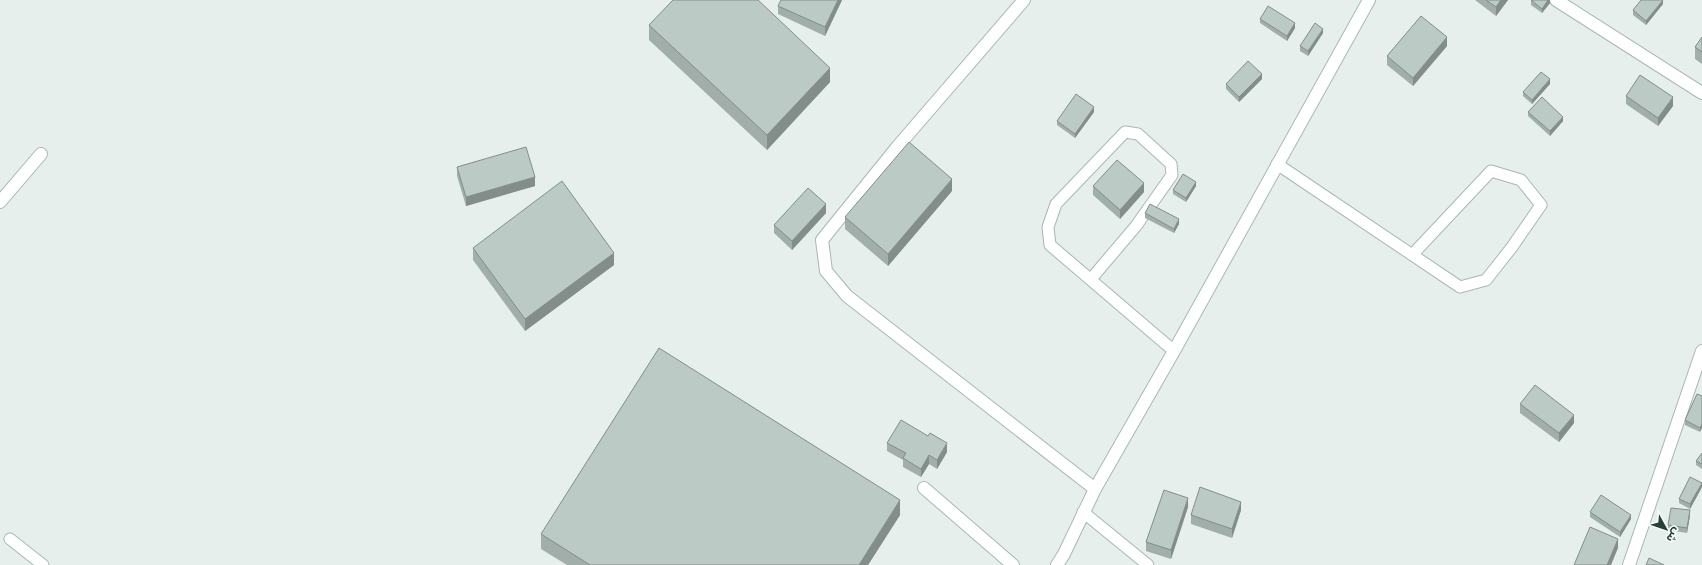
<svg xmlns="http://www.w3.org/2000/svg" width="1702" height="565" font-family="'Space Grotesk','Noto Sans Arabic',sans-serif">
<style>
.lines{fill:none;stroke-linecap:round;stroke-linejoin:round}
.lane-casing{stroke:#a8b8b2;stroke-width:13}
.street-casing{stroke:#a8b8b2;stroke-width:14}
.lane{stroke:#fff;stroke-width:11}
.street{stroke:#fff;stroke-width:12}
.wall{fill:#a1aea9}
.shaded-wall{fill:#838d89}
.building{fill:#bbcac4;stroke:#838d89}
</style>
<rect width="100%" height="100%" fill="#e6efeb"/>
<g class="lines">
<!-- lane casing -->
<g class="lane-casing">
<g id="lane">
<path d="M1277,164l183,123 26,-7 26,-33 29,-42 -20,-25 -30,-9 -79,84"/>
<path d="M1091,279l45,-53 36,-51 -1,-11 -33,-30 -13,-2 -69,72 -8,23 2,18 124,106"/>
<path d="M1083,512l65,53"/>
<path d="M10,539l33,26"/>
</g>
</g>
<!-- street casing -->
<g class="street-casing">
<g id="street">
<path d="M1024,0l-126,146 -76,94 4,31 21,25 248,193"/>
<path d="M1556,0l146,93"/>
<path d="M0,202l41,-48"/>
<path d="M924,488l89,77"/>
<path d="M1057,565l7,-11 31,-65 79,-138 195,-351"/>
<path d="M1629,565l73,-214"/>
</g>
</g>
<!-- lane -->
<use href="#lane" class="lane"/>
<!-- street -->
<use href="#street" class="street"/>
</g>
<!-- wall -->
<g class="wall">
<path d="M842,0l-17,36 -47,-22v-8z"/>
<path d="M1475,0h33l-12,16z"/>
<path d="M1531,0h19v3l-8,10 -11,-8z"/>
<path d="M1663,4l-17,21 -13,-10v-5z"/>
<path d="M1260,19l35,9 -8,13 -27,-18z"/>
<path d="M649,25l181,57 -63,68 -118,-110z"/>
<path d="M1323,33l-15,23 -8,-5v-5z"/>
<path d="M1702,37v27l-7,-5v-12z"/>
<path d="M1447,46l-34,40 -26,-21v-9z"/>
<path d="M1262,79l-23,23 -13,-13v-5z"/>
<path d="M1550,84l-18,20 -9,-8v-4z"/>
<path d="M1626,96l47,10 -15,20 -32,-22z"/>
<path d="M1094,112l-19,26 -18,-13v-4z"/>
<path d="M1528,112l35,9 -13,15 -22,-20z"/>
<path d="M457,167l78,19 -69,20 -9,-30z"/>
<path d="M1093,186l51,6 -24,27 -27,-24z"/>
<path d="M1196,186l-10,16 -13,-8v-4z"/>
<path d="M952,191l-64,75 -43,-37v-12z"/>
<path d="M826,213l-34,37 -18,-17v-8z"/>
<path d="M1145,213l34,11 -5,9 -29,-15z"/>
<path d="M473,248l141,17 -89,66 -52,-71z"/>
<path d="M1702,396l-2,36 -15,-7v-5z"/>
<path d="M1520,404l54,19 -15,19 -39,-29z"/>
<path d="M887,443l60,9 -10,17 -8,-5 -8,13 -18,-10v-7l-16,-9z"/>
<path d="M1702,453v16l-6,-4v-4z"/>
<path d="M1702,487l-12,22 -11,-6v-4z"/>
<path d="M1188,507l-17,52 -25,-8v-9z"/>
<path d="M1241,510l-9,28 -41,-14v-9z"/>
<path d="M1590,512l41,7 -11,18 -30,-20z"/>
<path d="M900,515l-32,50h-301l-26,-16v-15z"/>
<path d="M1690,515l-3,18 -19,-3v-5z"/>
</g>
<!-- shaded-wall -->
<g class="shaded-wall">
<path d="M838,0h4l-17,36v-9z"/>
<path d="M1501,0h7l-12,16v-9z"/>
<path d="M1548,0h2v3l-8,10v-4z"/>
<path d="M1663,0v4l-17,21v-4z"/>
<path d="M1295,23v5l-8,13v-5z"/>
<path d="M1323,29v4l-15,23v-5z"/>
<path d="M1447,37v9l-34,40v-8z"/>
<path d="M830,68v14l-63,68v-15z"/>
<path d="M1262,74v5l-23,23v-5z"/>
<path d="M1550,79v5l-18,20v-4z"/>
<path d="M1673,97v9l-15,20v-8z"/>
<path d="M1094,107v5l-19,26v-4z"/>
<path d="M1563,117v4l-13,15v-5z"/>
<path d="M535,177v9l-69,20v-9z"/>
<path d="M952,179v12l-64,75v-12z"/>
<path d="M1196,182v4l-10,16v-4z"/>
<path d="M1144,183v9l-24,27v-9z"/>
<path d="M826,204v9l-34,37v-9z"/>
<path d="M1179,219v5l-5,9v-4z"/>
<path d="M614,253v12l-89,66v-12z"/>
<path d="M1574,415v8l-15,19v-9z"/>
<path d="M1702,424v4l-2,4v-4z"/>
<path d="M947,443v9l-10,17v-9z"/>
<path d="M929,455v9l-8,13v-8z"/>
<path d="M1702,483v4l-12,22v-5z"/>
<path d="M1188,498v9l-17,52v-9z"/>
<path d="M900,500v15l-32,50h-9z"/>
<path d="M1241,502v8l-9,28v-9z"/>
<path d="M1690,510v5l-3,18v-5z"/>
<path d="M1631,515v4l-11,18v-5z"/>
<path d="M1618,539v9l-7,17h-4z"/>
</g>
<!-- building -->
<g class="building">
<path d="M673,0h85l72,68 -63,67 -118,-110z"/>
<path d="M781,0h57l-13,27 -47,-21z"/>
<path d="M1486,0h15l-5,7z"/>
<path d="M1531,0h17l-6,9z"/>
<path d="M1641,0h22l-17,21 -13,-11z"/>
<path d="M1268,6l27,17 -8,13 -27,-17z"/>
<path d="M1421,16l26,21 -34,41 -26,-22z"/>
<path d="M1315,23l8,6 -15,22 -8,-5z"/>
<path d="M1702,37v15l-7,-5z"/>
<path d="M1248,61l14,13 -23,23 -13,-13z"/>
<path d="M1541,72l9,7 -18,21 -9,-8z"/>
<path d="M1640,75l33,22 -15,21 -32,-22z"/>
<path d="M1076,94l18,13 -19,27 -18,-13z"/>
<path d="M1542,97l21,20 -13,14 -22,-19z"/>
<path d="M909,142l43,37 -64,75 -43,-37z"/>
<path d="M526,147l9,30 -69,20 -9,-30z"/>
<path d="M1117,160l27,23 -24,27 -27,-24z"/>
<path d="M1183,174l13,8 -10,16 -13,-8z"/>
<path d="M562,181l52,72 -89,66 -52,-71z"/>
<path d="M808,188l18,16 -34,37 -18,-16z"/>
<path d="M1150,204l29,15 -5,10 -29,-16z"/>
<path d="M659,348l241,152 -41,65h-269l-49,-31z"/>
<path d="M1535,385l39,30 -15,18 -39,-29z"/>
<path d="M1697,394l5,2v28l-2,4 -15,-8z"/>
<path d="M901,420l27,16 2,-3 17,10 -10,17 -8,-5 -8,14 -18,-11 3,-5 -19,-10z"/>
<path d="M1702,453v11l-6,-3z"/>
<path d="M1690,477l12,6 -12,21 -11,-5z"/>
<path d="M1200,487l41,15 -9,27 -41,-14z"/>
<path d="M1164,490l24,8 -17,52 -25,-8z"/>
<path d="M1601,495l30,20 -11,17 -30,-20z"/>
<path d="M1671,508l19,2 -3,18 -19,-3z"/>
<path d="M1590,527l28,12 -11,26h-33z"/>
<path d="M1649,558l15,7h-18z"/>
</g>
<!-- north arrow -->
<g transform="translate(1666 529) rotate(130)" stroke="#f7fbf9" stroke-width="3" paint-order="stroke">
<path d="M0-3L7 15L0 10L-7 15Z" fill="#24423a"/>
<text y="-6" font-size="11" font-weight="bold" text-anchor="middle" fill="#24423a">ش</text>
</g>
</svg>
